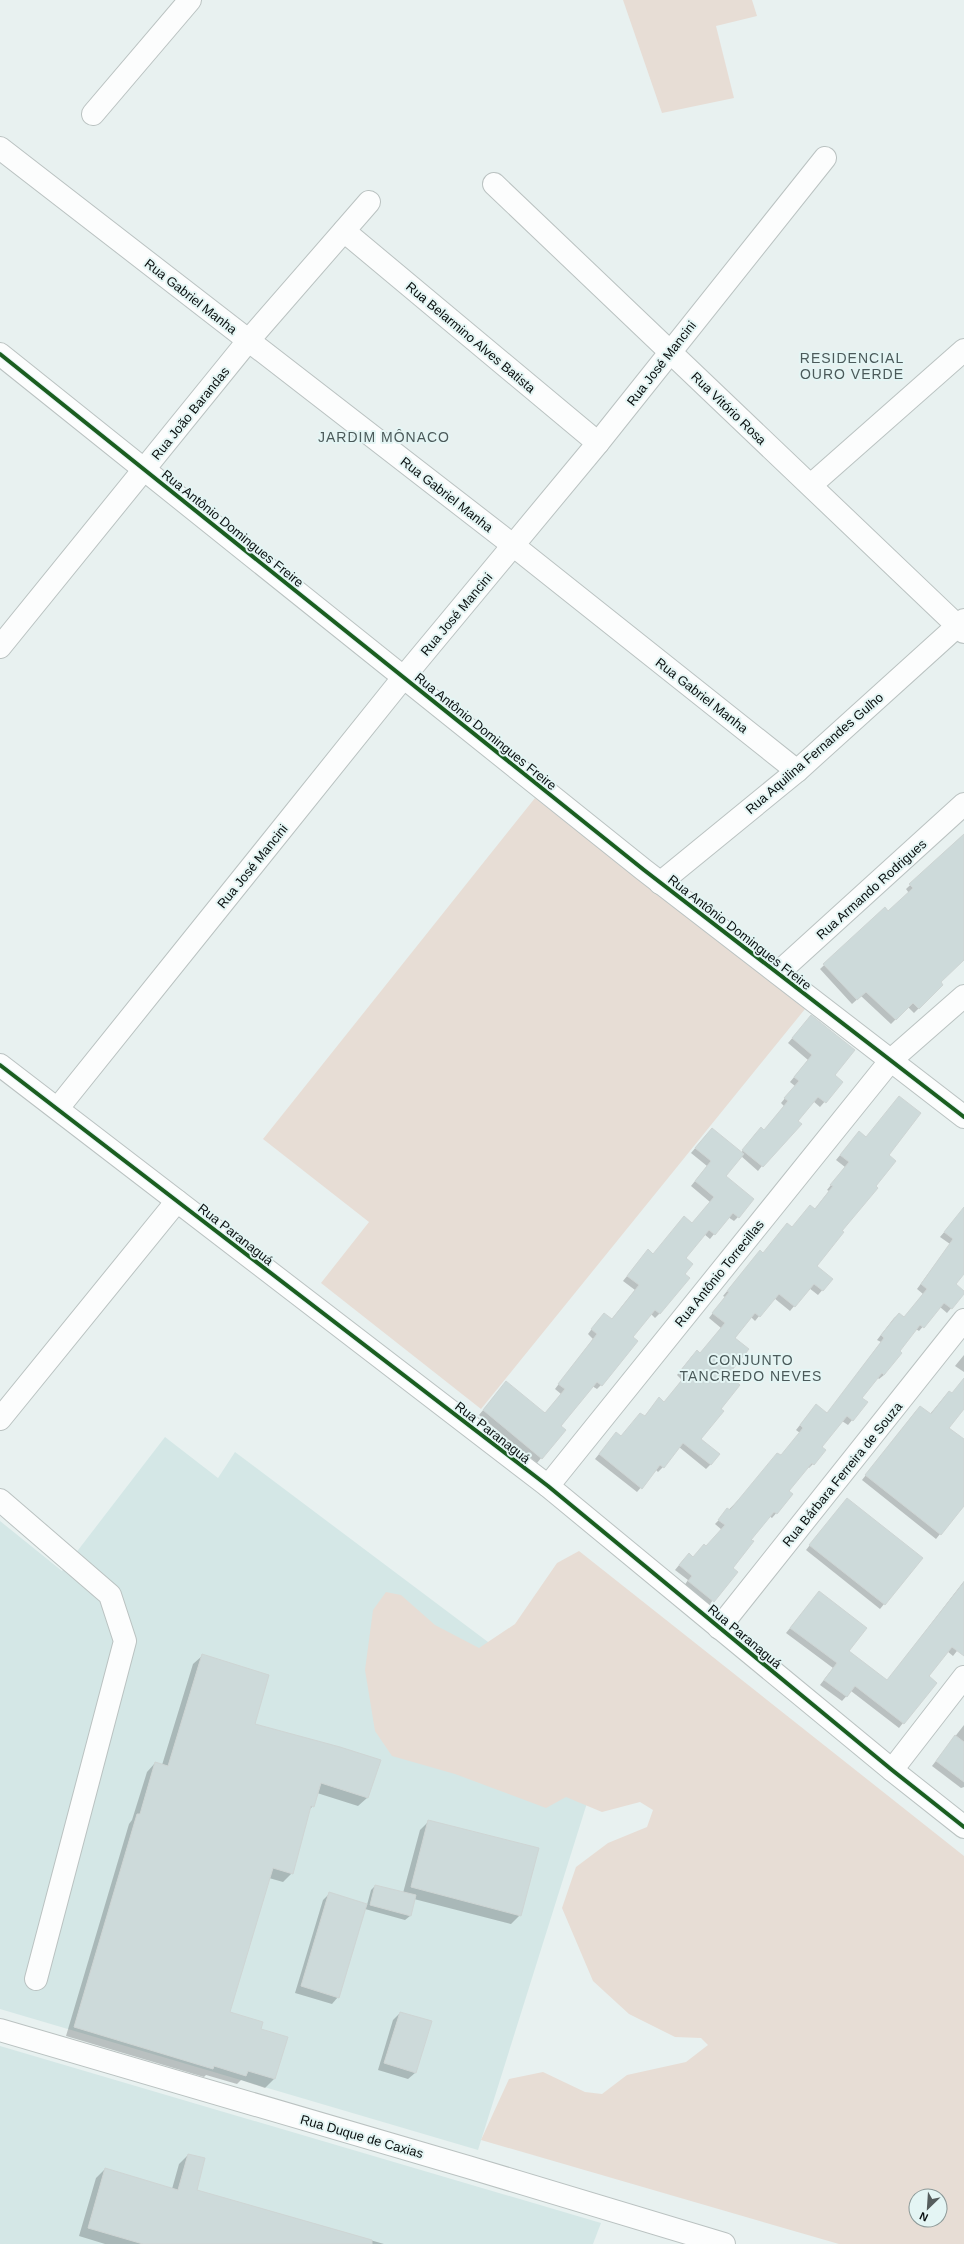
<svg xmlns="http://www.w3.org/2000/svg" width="964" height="2244" font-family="Helvetica,sans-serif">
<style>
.built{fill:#d4e7e6}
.green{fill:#e7ddd5;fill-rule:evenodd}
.shadow{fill:#0003}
.building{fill:#cddada;stroke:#ced5d4}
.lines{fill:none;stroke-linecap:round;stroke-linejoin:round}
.minor-casing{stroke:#bac2c1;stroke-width:24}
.minor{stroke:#fcfdfd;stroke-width:22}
.cycleway-casing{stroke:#e4f5f4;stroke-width:6}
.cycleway{stroke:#1b5e20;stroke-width:4}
.labels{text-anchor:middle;stroke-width:4;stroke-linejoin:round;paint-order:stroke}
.street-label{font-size:13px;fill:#080e0e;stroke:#e4f5f4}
.neighbourhood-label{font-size:14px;letter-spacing:1px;fill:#4b5a5a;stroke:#e4f5f4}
</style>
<rect width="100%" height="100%" fill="#e8f1f0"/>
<!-- built -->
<g class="built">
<path d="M165,1437l53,41 17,-26 374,281 -131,417 -478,-141v-488l62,50z"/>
<path d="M0,2046l601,177 -8,21h-593z"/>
</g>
<!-- green -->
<g class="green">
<path d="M623,0h129l5,16 -41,10 18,72 -72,15z"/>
<path d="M535,798l270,211 -324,400 -160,-126 48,-61 -106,-83z"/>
<path d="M579,1551l385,305v388h-125l-358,-104 28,-61 34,-7 42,20 17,2 25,-19 59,-13 22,-17 -7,-7 -26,-1 -46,-23 -36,-33 -31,-73 14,-41 32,-24 39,-16 6,-17 -13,-8 -38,10 -36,-15 -20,11 -91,-34 -63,-18 -17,-25 -10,-61 8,-60 13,-18 15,3 34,30 44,23 36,-24 42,-61zM916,2196h24v24h-24z"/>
</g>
<!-- shadow -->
<g class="shadow">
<path d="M964,834v125l-25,23 3,3 -28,28 -6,-6 -17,17 -30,-28 -9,8 -32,-35 65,-61 3,4 21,-19 -3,-4z"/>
<path d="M807,1021l26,54 9,7 -22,25 -7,-6 -55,70 -17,-15 -16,20 13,41 -4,4 -6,-4 -18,22 -6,-5 -19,24 -2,16 -23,39 -5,5 -4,-4 -19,23 -31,48 -4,4 -5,-3 -32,41 4,3 -27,33 -58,-48 23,-28 43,27 16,-20 -6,-5 38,-50 -5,-5 12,-16 11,2 24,-30 -12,-9 21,-26h9l39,-31 18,-22 -19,-16 16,-20 -16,-13 17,-20 33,20 15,-20 8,-2 20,-25 -3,-3 14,-17 -5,-4 18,-22 -20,-17z"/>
<path d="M859,1132l29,23 -72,112 16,12 -14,16 -9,-7 -19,23 -16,-13 -19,23 -4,-4 -17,22 -14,70 -20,30 19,15 -9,11 -4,4 -27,-22 -16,20 -5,5 -2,-2 -19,22 -42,-33 17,-21 9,-1 23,-20 11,-14h9l18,-23 -5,-5 15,-19 8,-2 21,-26 -12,-10 16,-21 -2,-1 33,-40 7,-2 51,-44 15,-19 -2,-1 18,-23 -9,-7z"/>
<path d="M964,1214v58l-9,12 9,9 -17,20 -7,-6 -21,24 -3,-2 -18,22 -14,24 -5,4 -2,-2 -16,21 5,5 -18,22 -6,-4 -21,26 -8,17 -4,4 -2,-1 -19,24 4,4 -20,23 -3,-2 -19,24 -41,66 -25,-20 4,-6 -13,-10 9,-11 9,-1 13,-11 16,-17 -7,-6 66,-68 19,-23 -4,-3 16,-20 15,4 54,-72 -4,-2 17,-22 5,-4 5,4 19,-24 -6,-5 33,-45 -10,-7 17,-20z"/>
<path d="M964,1355v17l-9,-6z"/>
<path d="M964,1379v29l-16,20 16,12v64l-28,35 -74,-59 54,-69 14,3 15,-18 4,-4 3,2z"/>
<path d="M843,1504l78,54 -41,51 -74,-59z"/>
<path d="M964,1581v61l-11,14 -6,-5 -20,25 -24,47 -4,5 -48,-37 -9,10 -22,-16 13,-17 -47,-35 33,-41 29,59 39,30z"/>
<path d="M202,1656l51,69 126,36 -12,37 -9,8 -41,-13 -4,13 -4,4 -17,63 -9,9 -14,-4 -40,135 30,16 27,9 -12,41 -9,9 -24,-8 -4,4 -31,-9 -2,2 -138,-41 63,-212 3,-4 15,-48 8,-9 7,2 31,-101z"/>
<path d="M964,1725v62l-3,1 -29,-22z"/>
<path d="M429,1821l91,94 -9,9 -97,-25 -4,17 -5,4 -40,-11 -27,88 -6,7 -37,-11 28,-93 7,-7 37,12 4,-15 4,-4 28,7 17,-63z"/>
<path d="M400,2013l15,60 -7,6 -30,-9 15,-50z"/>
<path d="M188,2155l7,35 189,54h-279l-26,-8 17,-58 9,-9 67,20 7,-25z"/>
</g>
<!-- building -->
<g class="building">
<path d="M964,834v126l-23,22 2,3 -24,24 -6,-6 -17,17 -30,-28 -9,8 -34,-36 62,-57 3,4 25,-23 -4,-4z"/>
<path d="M811,1015l44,35 -20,25 8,7 -17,21 -8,-6 -20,24 4,3 -39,43 -21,-17 19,-23 3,3 24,-29 -4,-3 15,-17 -5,-4 18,-22 -20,-17z"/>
<path d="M899,1096l22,17 -32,42 7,6 -20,25 2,2 -36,43 2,1 -27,34 16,13 -10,12 -9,-7 -19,23 -16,-13 -19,23 -5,-4 -20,25 14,11 -21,26 12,10 -19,24 3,2 -23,28 19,15 -9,11 -28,-22 -19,25 -4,-3 -18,24 -43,-35 17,-22 5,4 19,-23 5,3 14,-19 5,5 22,-27 -5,-5 16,-20 3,3 25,-30 -13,-10 17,-21 -2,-1 33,-41 3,3 24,-30 5,4 18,-22 5,4 18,-23 -3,-1 19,-23 -9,-7 19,-24 7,6z"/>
<path d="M712,1128l32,26 -18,22 28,23 -15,19 -6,-5 -18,22 -6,-5 -23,28 7,6 -8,10 5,4 -30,36 -5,-4 -22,27 5,4 -36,45 -5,-4 -36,44 5,4 -24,29 -59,-49 23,-29 39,32 20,-24 -7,-5 39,-50 -6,-5 13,-16 8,6 27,-34 -12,-9 21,-27 5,5 31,-38 8,7 22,-26 -19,-16 16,-20 -16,-13z"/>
<path d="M964,1207v67l-8,10 8,7v3l-12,15 -8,-6 -20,25 -4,-3 -20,26 2,2 -18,22 -2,-2 -20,25 6,4 -15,19 -6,-5 -25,31 4,3 -12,15 -2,-2 -23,28 4,3 -16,20 -3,-2 -23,28 3,1 -21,27 5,4 -24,30 -26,-21 4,-5 -13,-11 10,-12 4,4 11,-13 2,2 19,-21 -7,-5 9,-12 3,2 47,-57 4,2 22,-27 -3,-3 16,-21 11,9 57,-75 -3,-3 18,-22 5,4 23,-28 -6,-5 32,-45 -9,-7z"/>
<path d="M964,1378v31l-15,19 15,11v67l-23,29 -76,-60 55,-69 11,8 18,-23 3,2z"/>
<path d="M847,1498l76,60 -38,47 -76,-60z"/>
<path d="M964,1582v74l-12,-9 -23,29 8,7 -33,41 -49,-38 -8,11 -23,-17 13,-17 -47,-35 29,-37 48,37 -18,23 38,29z"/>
<path d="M202,1654l67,21 -14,49 85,23 41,13 -13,38 -47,-15 -7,24 -3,-1 -18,68 -20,-6 -43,144 33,10 -2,7 27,8 -13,42 -27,-8 -2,5 -32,-10 -1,3 -139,-42 63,-213h3l15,-52 13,4z"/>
<path d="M955,1735l9,7v40l-28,-21z"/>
<path d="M428,1820l111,28 -18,68 -110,-29z"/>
<path d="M375,1885l41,10 -5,21 -41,-11z"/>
<path d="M329,1892l38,12 -28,94 -38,-12z"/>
<path d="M400,2012l32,9 -16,52 -32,-10z"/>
<path d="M188,2154l17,4 -8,32 175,50v4h-229l-55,-16 17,-60 73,22z"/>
</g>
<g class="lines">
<!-- minor casing -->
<g class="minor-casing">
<g id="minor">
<path d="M93,114l97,-114"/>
<path d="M0,148l514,398 283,225"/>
<path d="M494,184l470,448"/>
<path d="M344,231l254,212"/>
<path d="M0,354l644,516 320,247"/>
<path d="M811,485l153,-135"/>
<path d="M0,647l248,-306 121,-139"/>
<path d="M660,883l137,-112 167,-151"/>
<path d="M778,973l186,-169"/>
<path d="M0,1065l548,421 344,284 72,57"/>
<path d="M58,1108l345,-430 195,-235 227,-285"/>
<path d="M0,1419l177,-218"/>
<path d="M548,1486l343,-426 73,-64"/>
<path d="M0,1500l110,95 15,46 -89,338"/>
<path d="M719,1628l245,-308"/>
<path d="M892,1770l72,-93"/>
<path d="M0,2030l468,137 256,77"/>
</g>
</g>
<!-- minor -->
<use href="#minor" class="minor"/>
<!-- cycleway casing -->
<g class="cycleway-casing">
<g id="cycleway">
<path d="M0,354l644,516 320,247"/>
<path d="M0,1065l548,421 344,284 72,57"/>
</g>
</g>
<!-- cycleway -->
<use href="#cycleway" class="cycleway"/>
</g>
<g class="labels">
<!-- street labels -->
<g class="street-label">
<text transform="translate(191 296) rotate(38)" y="5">Rua Gabriel Manha</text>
<text transform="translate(471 337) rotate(40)" y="5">Rua Belarmino Alves Batista</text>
<text transform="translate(661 363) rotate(-52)" y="5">Rua José Mancini</text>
<text transform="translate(729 408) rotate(44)" y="5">Rua Vitório Rosa</text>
<text transform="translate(190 413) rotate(-51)" y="5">Rua João Barandas</text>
<text transform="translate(447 494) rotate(38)" y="5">Rua Gabriel Manha</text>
<text transform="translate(233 528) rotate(39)" y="5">Rua Antônio Domingues Freire</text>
<text transform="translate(456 614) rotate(-50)" y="5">Rua José Mancini</text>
<text transform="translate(702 695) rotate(38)" y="5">Rua Gabriel Manha</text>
<text transform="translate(486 731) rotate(39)" y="5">Rua Antônio Domingues Freire</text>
<text transform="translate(814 753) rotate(-41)" y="5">Rua Aquilina Fernandes Gulho</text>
<text transform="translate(252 866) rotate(-51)" y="5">Rua José Mancini</text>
<text transform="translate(871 889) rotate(-42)" y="5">Rua Armando Rodrigues</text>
<text transform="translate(740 932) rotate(38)" y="5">Rua Antônio Domingues Freire</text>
<text transform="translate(236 1234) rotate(38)" y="5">Rua Paranaguá</text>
<text transform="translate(719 1273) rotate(-51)" y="5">Rua Antônio Torrecillas</text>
<text transform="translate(493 1432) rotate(38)" y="5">Rua Paranaguá</text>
<text transform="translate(842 1474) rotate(-51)" y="5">Rua Bárbara Ferreira de Souza</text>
<text transform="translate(745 1636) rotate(40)" y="5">Rua Paranaguá</text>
<text transform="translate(362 2136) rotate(16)" y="5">Rua Duque de Caxias</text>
</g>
<!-- neighbourhood labels -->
<g class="neighbourhood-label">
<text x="852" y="363">RESIDENCIAL<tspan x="852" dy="16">OURO VERDE</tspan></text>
<text x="384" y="442">JARDIM MÔNACO</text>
<text x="751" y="1365">CONJUNTO<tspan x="751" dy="16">TANCREDO NEVES</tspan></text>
</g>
</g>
<!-- north arrow -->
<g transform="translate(928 2208) rotate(205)"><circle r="19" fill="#e4f5f4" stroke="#8c9998"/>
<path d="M0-3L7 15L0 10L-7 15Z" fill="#565d5d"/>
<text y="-6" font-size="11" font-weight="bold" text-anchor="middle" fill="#080e0e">N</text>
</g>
</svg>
